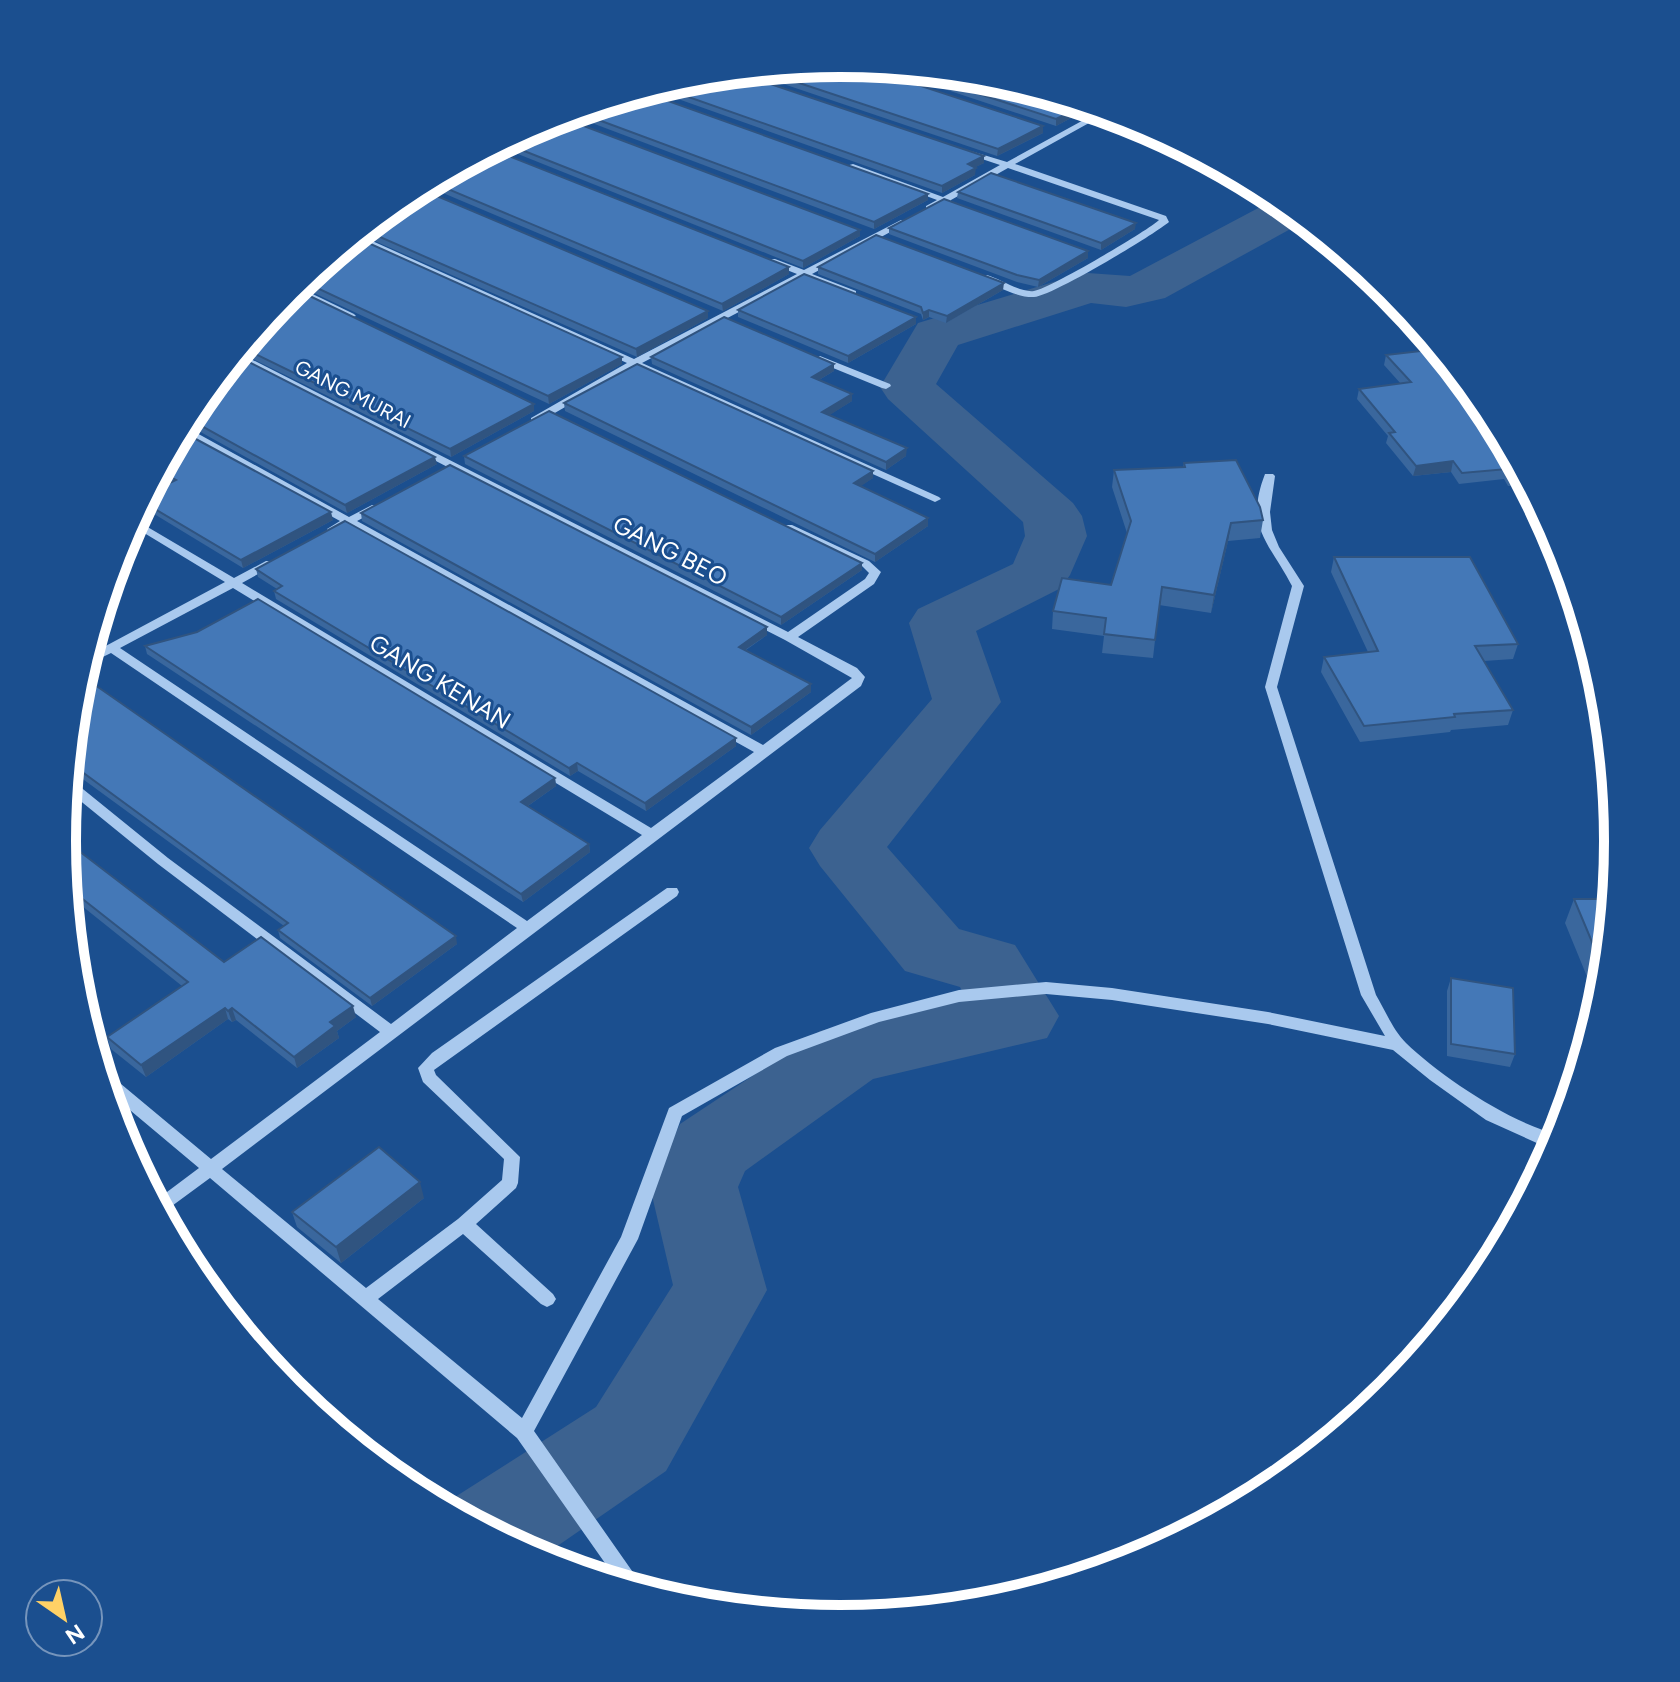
<svg xmlns="http://www.w3.org/2000/svg" width="1680" height="1682" font-family="Figtree,sans-serif">
<style>
.lines{fill:none;stroke-linecap:round;stroke-linejoin:round}
.river{fill:#3c6290;fill-rule:evenodd}
.minor{fill:#a9c9ee;fill-rule:evenodd}
.wall{fill:#3a679d}
.shaded-wall{fill:#305480}
.building{fill:#4478b7;stroke:#305480;stroke-width:2}
.labels{text-anchor:middle;stroke-width:6;stroke-linejoin:round;paint-order:stroke}
.far-street-label{font-size:20px;fill:#fff;stroke:#1b4f8f}
.street-label{font-size:24px;fill:#fff;stroke:#1b4f8f}
.rim{fill:none;stroke:#fff;stroke-width:10}
</style>
<rect width="100%" height="100%" fill="#1b4f8f"/>
<g class="lines">
<!-- river -->
<path class="river" d="M1277,198l28,23 -140,77 -39,9 -35,-4 -133,42 -22,39 137,119 9,13 5,20 -17,39 -9,13 -85,43 25,71 -114,145 72,82 56,16 44,71 -12,22 -174,41 -128,92 -7,16 29,103 -101,181 -126,87 -91,-48 6,-13 141,-90 77,-122 -23,-98 30,-63 140,-93 145,-34 -5,-10 -55,-16 -85,-105 -11,-18 11,-18 112,-131 -23,-76 9,-14 95,-45 12,-28 -2,-14 -135,-123 -8,-12 38,-64 152,-46 18,-4 42,3z"/>
<!-- minor -->
<g class="minor">
<path d="M1100,111l7,2 -92,51 151,52 3,6c-17,14 -117,74 -135,75 -15,1 -40,-11 -52,-19l5,-3c14,4 33,18 47,16 15,-2 115,-61 125,-71l-151,-52 -57,32 -1,3h-5l-16,8 -3,-1v-4l11,-6 -91,-34 7,-2 90,33 57,-32 -36,-12v-4l43,13z"/>
<path d="M901,220l8,2 -97,52 44,17v4h-6l-45,-18 -163,86 297,134 2,2 -6,3 -300,-135 -96,55h-8v-4l96,-55 -274,-124 6,-4 275,124 163,-85 -28,-11v-4h6l29,11z"/>
<path d="M296,286l58,28 2,2 -8,2 -58,-28z"/>
<path d="M239,353l549,279 77,-53 4,-6 -8,-8 -77,-36v-4h8l77,36 12,11 -7,12 -76,53 59,31 8,9 -4,9 -639,483 144,119 92,-69 44,-39 2,-21 -81,-77 -5,-14 14,-15 235,-165h10l2,4 -2,4 -243,174 2,5 84,82 -2,26 -2,5 -40,36 77,70 3,5 -3,5 -6,3 -6,-3 -78,-70 -85,65 144,119 99,-181 48,-129 106,-60 96,-35 88,-23 87,-8 66,6 156,24 117,24 -24,-41 -96,-308 27,-101c-22,-43 -48,-58 -27,-112h8l2,2 -5,36 2,18 7,17 25,39 -27,101 99,308c9,15 17,35 30,48 34,33 107,82 154,92l-6,12 -15,-3 -53,-24 -56,-40 -37,-30 -125,-26 -156,-24 -66,-6 -87,8 -80,20 -92,34 -105,60 -44,123 -104,192 110,157 -1,2 -24,-7 -102,-145 -307,-260 -49,36 -6,-13 44,-33 -93,-78 -5,-18 8,2 102,85 169,-127 -222,-168 -91,-74 1,-10 5,1 95,77 223,166 126,-96 -406,-275 -27,13 3,-10 138,-74 -94,-57 3,-6 100,59 32,-17h8v4l-32,18 409,245 103,-76 -405,-226 -14,7h-8v-4l13,-8 -160,-88 4,-7 165,91 23,-12h8v4l-23,12 406,224 89,-67 -67,-38 -550,-282zM233,588l409,247 -115,86 -407,-273z"/>
<path d="M820,356l70,28 1,2 -5,3 -4,-1 -66,-27 -1,-2z"/>
</g>
</g>
<!-- wall -->
<g class="wall">
<path d="M840,63l203,63v7l-46,23 -249,-84z"/>
<path d="M875,66l117,12 98,30 -34,18z"/>
<path d="M689,78l295,78v7l-9,4v8l-33,18 -292,-104z"/>
<path d="M643,92l285,108 -54,29 -306,-115z"/>
<path d="M543,122l317,108v6l-57,32 -305,-122z"/>
<path d="M491,149l298,125 -66,37 -299,-126z"/>
<path d="M958,192l177,37 -34,21 -144,-52z"/>
<path d="M408,194l300,124 -71,39 -278,-123z"/>
<path d="M889,228l199,23v7l-50,29 -21,-5 -128,-48z"/>
<path d="M355,237l267,120v7l-73,40 -252,-119z"/>
<path d="M818,267l185,23 -57,33 -17,-6 -6,3 -2,-6 -103,-40z"/>
<path d="M290,291l244,113v7l-83,46 -212,-105z"/>
<path d="M738,310l178,7v7l-68,39 -110,-46z"/>
<path d="M1386,355l101,54 41,76 -20,1 -4,-7 -45,5 -8,-12 -38,4 -27,-33 2,-7 -31,-37 2,-10 42,-5 -17,-19z"/>
<path d="M651,357l183,14 -15,9 33,14v7l-23,14 77,41 -20,14 -234,-106z"/>
<path d="M564,403l309,75 -13,8 68,32v8l-53,36 -310,-151z"/>
<path d="M193,408l244,56 -90,49 -150,-83 -1,-7 1,-1 -8,-5z"/>
<path d="M181,431l152,89 -90,48 -102,-62 6,-12 23,-11 -13,-7z"/>
<path d="M464,456l398,107v7l-81,55 -316,-161z"/>
<path d="M1184,463l79,57 -3,18 -32,3 -17,72 -52,-8 -6,53 -51,-5 2,-17 -52,-7 1,-18 58,-26 16,-52 -15,-46 2,-17 69,-3z"/>
<path d="M361,513l406,114v8l-21,15 65,42 -60,43 -389,-214z"/>
<path d="M1334,557l184,87 -5,15 -29,2 29,49 -5,15 -57,5 -1,2 -90,10 -39,-70 3,-15 44,-5 -37,-80z"/>
<path d="M256,569l480,177 -90,65 -68,-40 -8,5 -294,-177 -2,-8 3,-2 -19,-12z"/>
<path d="M145,646l410,132 1,8 -28,20 61,38 1,8 -67,50 -376,-248z"/>
<path d="M76,695l381,249 -85,62 -92,-68 -2,-8 6,-4 -215,-157z"/>
<path d="M62,841l162,121 132,55 -19,14 2,7 -42,30 -61,-48 -4,2 -4,-3 -82,58 -35,-28 -4,-12 75,-51 -115,-92z"/>
<path d="M1574,899h38l-9,94 -8,26 -2,-7 4,-11 -32,-78z"/>
<path d="M1451,978l64,76 -5,13 -63,-11v-65z"/>
<path d="M424,1198l-83,65 -44,-36 -5,-15z"/>
</g>
<!-- shaded-wall -->
<g class="shaded-wall">
<path d="M1083,106l7,2 -34,18v-7z"/>
<path d="M1043,126v7l-46,23 1,-7z"/>
<path d="M984,156v7l-16,8v-7z"/>
<path d="M976,168l-1,7 -33,18v-7z"/>
<path d="M928,194v6l-54,29v-7z"/>
<path d="M1136,223l-1,6 -34,21v-7z"/>
<path d="M860,230v6l-57,32v-7z"/>
<path d="M1088,251v7l-50,29 1,-7z"/>
<path d="M789,267v7l-66,37 -1,-7z"/>
<path d="M1004,283l-1,7 -57,33 1,-7z"/>
<path d="M929,310v7l-6,3v-7z"/>
<path d="M708,311v7l-71,39 -1,-8z"/>
<path d="M916,317v7l-68,39v-7z"/>
<path d="M622,357v7l-73,40 -1,-8z"/>
<path d="M834,364v7l-22,13v-7z"/>
<path d="M852,394v7l-30,19v-8z"/>
<path d="M534,404v7l-83,46 -1,-8z"/>
<path d="M907,448l-1,8 -20,14v-8z"/>
<path d="M435,457l2,7 -90,49 -2,-8z"/>
<path d="M1453,461l-2,11 -38,4 3,-10z"/>
<path d="M873,471v7l-19,13v-8z"/>
<path d="M331,512l2,8 -90,48 -2,-8z"/>
<path d="M928,518v8l-53,36v-8z"/>
<path d="M1231,523l-3,18 -17,72 3,-18z"/>
<path d="M862,563v7l-81,55v-8z"/>
<path d="M767,627v8l-28,19v-7z"/>
<path d="M811,684v8l-60,43v-8z"/>
<path d="M736,738v8l-90,65 -1,-8z"/>
<path d="M577,763l1,8 -8,5 -1,-8z"/>
<path d="M555,778l1,8 -34,24 -1,-8z"/>
<path d="M589,844l1,8 -67,50 -2,-8z"/>
<path d="M456,936l1,8 -85,62 -2,-8z"/>
<path d="M353,1006l3,11 -19,14 2,7 -42,30 -3,-11 36,-35z"/>
<path d="M225,1008l3,11 -82,58 -5,-12z"/>
<path d="M232,1008l4,12 -4,2 -4,-11z"/>
<path d="M420,1182l4,16 -83,65 -5,-16z"/>
</g>
<!-- building -->
<g class="building">
<path d="M840,63l17,2 186,61 -45,23 -235,-78z"/>
<path d="M902,69l90,9 91,28 -27,13z"/>
<path d="M738,73l246,83 -16,8 8,4 -34,18 -282,-99 29,-9z"/>
<path d="M643,92l285,102 -54,28 -297,-110z"/>
<path d="M560,117l300,113 -57,31 -299,-118 39,-21z"/>
<path d="M491,149l298,118 -67,37 -291,-122z"/>
<path d="M991,173l145,50 -35,20 -143,-51z"/>
<path d="M418,188l290,123 -72,38 -272,-119 44,-36z"/>
<path d="M944,199l144,52 -49,29 -22,-5 -128,-47z"/>
<path d="M876,235l128,48 -57,33 -18,-6 -6,3 -2,-6 -103,-40z"/>
<path d="M355,237l267,120 -74,39 -246,-115z"/>
<path d="M804,274l112,43 -68,39 -110,-46z"/>
<path d="M293,288l241,116 -84,45 -207,-101z"/>
<path d="M724,317l110,47 -22,13 40,17 -30,18 85,36 -21,14 -235,-105z"/>
<path d="M1438,349l49,60 35,66 -11,1 -4,-7 -45,4 -9,-12 -37,5 -27,-33 6,-1 -36,-43 52,-7 -25,-27z"/>
<path d="M237,356l198,101 -90,48 -149,-82 7,-4 -12,-7 2,-4z"/>
<path d="M637,364l236,107 -19,12 74,35 -53,36 -311,-151z"/>
<path d="M549,411l313,152 -81,54 -317,-161z"/>
<path d="M181,431l150,81 -90,48 -98,-58 4,-8 29,-14 -16,-9z"/>
<path d="M1236,460l24,47 3,13 -32,3 -17,72 -52,-8 -7,53 -51,-6 2,-16 -53,-7 9,-33 49,7 20,-64 -17,-51 71,-3 -1,-4z"/>
<path d="M450,465l317,162 -28,20 72,37 -60,43 -390,-214z"/>
<path d="M345,521l391,217 -91,65 -68,-40 -8,5 -295,-177 8,-5 -26,-17z"/>
<path d="M1334,557h136l48,87 -43,2 38,64 -59,4 1,3 -91,9 -40,-69 54,-6z"/>
<path d="M258,599l297,179 -34,24 68,42 -68,50 -376,-248 52,-14z"/>
<path d="M95,685l361,251 -86,62 -92,-68 10,-7 -218,-160 6,-68z"/>
<path d="M62,838l162,124 37,-25 92,69 -23,16 5,4 -41,31 -62,-49 -4,3 -3,-3 -84,57 -34,-28 81,-55 -122,-96z"/>
<path d="M1574,899h38l-7,74z"/>
<path d="M1451,978l62,10 2,66 -64,-10z"/>
<path d="M379,1147l41,35 -84,65 -44,-35z"/>
</g>
<g class="labels">
<!-- far-street labels -->
<g class="far-street-label">
<text transform="translate(353 394) rotate(27)" y="7">GANG MURAI</text>
</g>
<!-- street labels -->
<g class="street-label">
<text transform="translate(670 551) rotate(27)" y="8">GANG BEO</text>
<text transform="translate(440 682) rotate(31)" y="8">GANG KENAN</text>
</g>
</g>
<!-- crop -->
<path d="M0 0H1680V1682H0ZM76 841a764 764 0 1 1 1528 0a764 764 0 1 1-1528 0Z" fill="#1b4f8f" fill-rule="evenodd"/>
<path class="rim" d="M76 841a764 764 0 1 1 1528 0a764 764 0 1 1-1528 0Z"/>
<!-- north arrow -->
<g transform="translate(64 1618) rotate(146)"><circle r="38" fill="#1b4f8f" stroke="#7695bc" stroke-width="2"/>
<path d="M0-6L14 30L0 20L-14 30Z" fill="#ffd166"/>
<text y="-12" font-size="22" font-weight="bold" text-anchor="middle" fill="#ffffff">N</text>
</g>
</svg>
